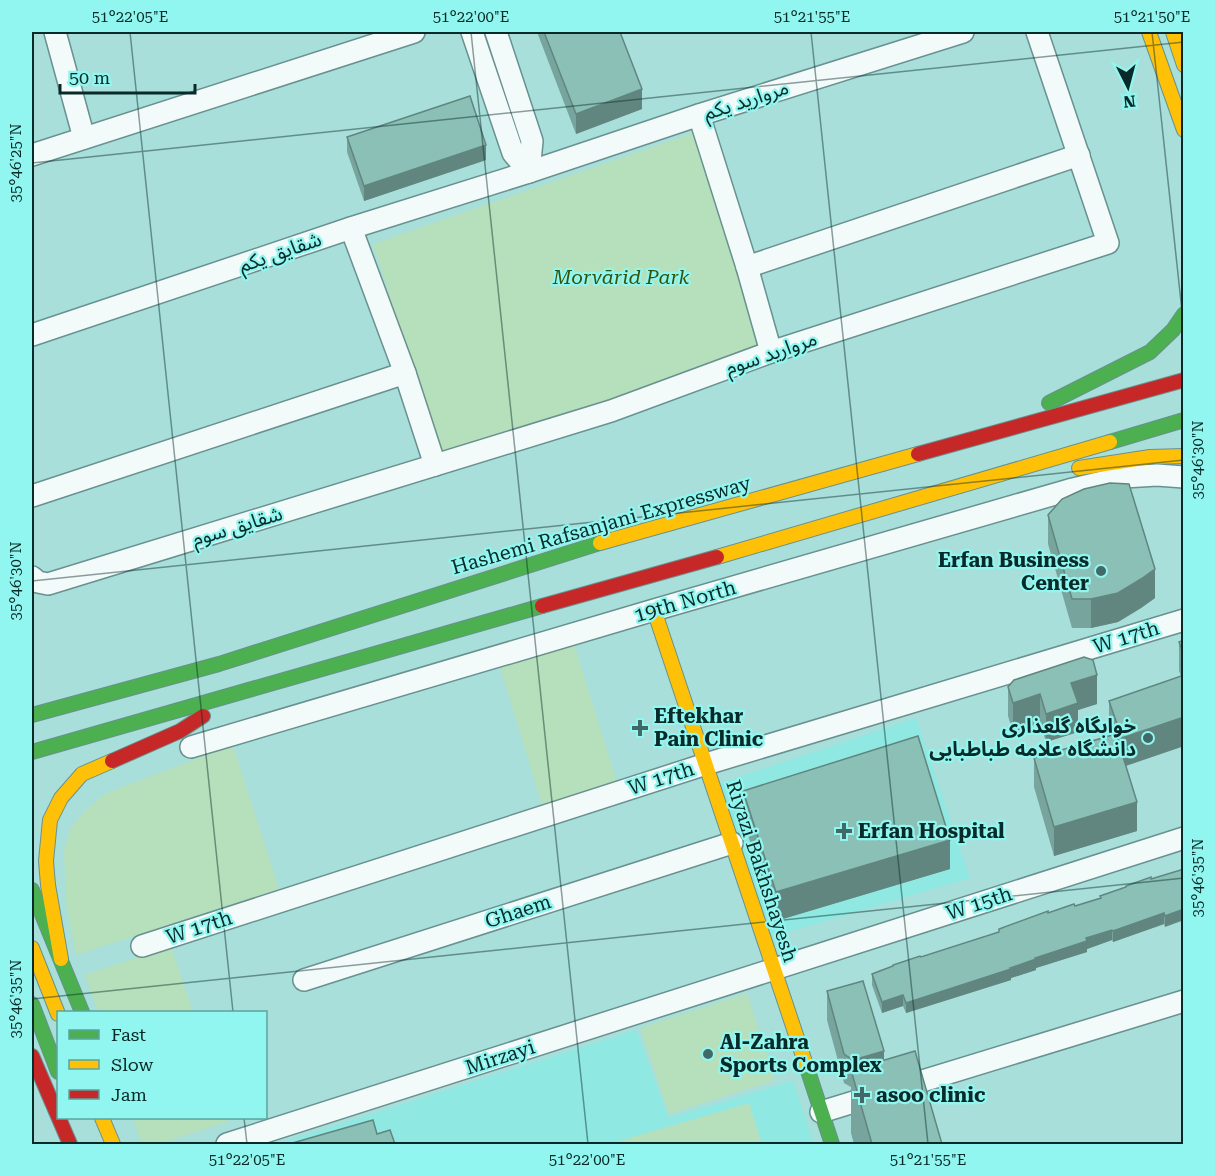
<svg xmlns="http://www.w3.org/2000/svg" width="1215" height="1176" font-family="'Roboto Serif','Noto Sans Arabic',serif">
<style>
.built{fill:#90e8e2}
.green{fill:#b6dfbb}
.lines{fill:none;stroke-linecap:round;stroke-linejoin:round}
.street-casing{stroke:#68918f;stroke-width:24}
.fast-casing{stroke:#68918f;stroke-width:16}
.slow-casing{stroke:#68918f;stroke-width:16}
.jam-casing{stroke:#68918f;stroke-width:16}
.street{stroke:#f2fafa;stroke-width:21}
.fast{stroke:#4caf50;stroke-width:14}
.slow{stroke:#ffc107;stroke-width:14}
.jam{stroke:#c62828;stroke-width:14}
.wall{fill:#77a59d}
.shaded-wall{fill:#61867f}
.building{fill:#8ac0b6;stroke:#61867f;stroke-width:1.5}
.ticks{fill:none;stroke:#082a28;stroke-width:1.5;stroke-opacity:0.45}
.poi-dot{fill:#406967;stroke:#91f6ef;stroke-width:2}
.labels{text-anchor:middle;stroke-width:4.5;stroke-linejoin:round;paint-order:stroke}
.street-label{font-size:20px;fill:#082a28;stroke:#91f6ef}
.park-label{font-size:20px;font-style:italic;fill:#365306;stroke:#91f6ef}
.poi-label{font-size:20px;font-weight:bold;fill:#082a28;stroke:#91f6ef;text-anchor:start}
.neatline{fill:none;stroke:#082a28;stroke-width:2}
.ticks-label{font-size:15px;text-anchor:middle;fill:#082a28}
</style>
<rect width="100%" height="100%" fill="#a8dfdb"/>
<!-- built -->
<g class="built">
<path d="M916,718l54,160 -202,60 -50,-154z"/>
<path d="M636,1030l33,88 124,-37 21,63h-537z"/>
</g>
<!-- green -->
<g class="green">
<path d="M698,131l61,220 -319,104 -67,-211z"/>
<path d="M574,644l43,138 -75,23 -42,-138z"/>
<path d="M233,745l46,144 -203,66 -10,-50 -2,-56 7,-22 12,-14 21,-19z"/>
<path d="M171,946l22,66h-95l-13,-37z"/>
<path d="M747,993l28,87 -106,34 -29,-86z"/>
<path d="M749,1103l13,41h-153z"/>
<path d="M133,1118h95l2,3 -71,23h-17z"/>
</g>
<g class="lines">
<!-- street casing -->
<g class="street-casing">
<g id="street">
<path d="M55,32l29,106"/>
<path d="M472,32l41,121 16,19"/>
<path d="M496,32l36,109 -3,31"/>
<path d="M699,115l48,152 24,85"/>
<path d="M32,155l382,-123"/>
<path d="M351,228l54,145 30,92"/>
<path d="M747,267l332,-112"/>
<path d="M32,335l319,-107 178,-56 170,-57 264,-83"/>
<path d="M32,496l373,-123"/>
<path d="M32,577l6,5 10,2 563,-173 160,-59 337,-109 -71,-211"/>
<path d="M191,747l463,-137 415,-120 55,-13 33,-2 27,2"/>
<path d="M142,946l564,-182 478,-144"/>
<path d="M304,980l428,-137"/>
<path d="M821,1112l363,-111"/>
<path d="M227,1144l957,-306"/>
</g>
</g>
<!-- fast casing -->
<g class="fast-casing">
<g id="fast">
<path d="M1049,403l101,-51 23,-22 11,-16"/>
<path d="M1110,442l74,-22"/>
<path d="M32,715l187,-51 381,-121"/>
<path d="M32,752l510,-146"/>
<path d="M32,890l50,122"/>
<path d="M32,1004l26,68"/>
<path d="M806,1065l26,79"/>
</g>
</g>
<!-- slow casing -->
<g class="slow-casing">
<g id="slow">
<path d="M1149,32l35,98"/>
<path d="M1173,32l11,33"/>
<path d="M1079,468l71,-11 34,-1"/>
<path d="M600,543l318,-89"/>
<path d="M717,557l393,-115"/>
<path d="M654,610l152,455"/>
<path d="M32,948l26,66"/>
<path d="M61,959l-13,-74 -2,-24 4,-41 11,-22 21,-24 30,-13"/>
<path d="M102,1118l11,26"/>
</g>
</g>
<!-- jam casing -->
<g class="jam-casing">
<g id="jam">
<path d="M918,454l266,-74"/>
<path d="M542,606l175,-49"/>
<path d="M112,761l68,-30 23,-15"/>
<path d="M32,1056l38,88"/>
</g>
</g>
<!-- street -->
<use href="#street" class="street"/>
<!-- fast -->
<use href="#fast" class="fast"/>
<!-- slow -->
<use href="#slow" class="slow"/>
<!-- jam -->
<use href="#jam" class="jam"/>
</g>
<!-- wall -->
<g class="wall">
<path d="M537,32h83l22,77 -66,25z"/>
<path d="M347,137l139,23 -122,41 -17,-49z"/>
<path d="M1048,515l107,83 -14,10 -23,14 -27,6h-19l-24,-84z"/>
<path d="M1184,640v106l-58,20 11,65 -83,25 -20,-69v-29l77,-23 -2,-5v-29l72,-25 -2,-5v-29z"/>
<path d="M1008,687l89,17 -19,6v22l-32,10 -6,-19 -27,9 -5,-16z"/>
<path d="M743,791l207,78 -174,52 -33,-101z"/>
<path d="M1184,869l-19,58 -1,-3 -51,18 -1,-2 -25,9v3l-51,16v2l-25,8v2l-105,33 -3,-7 -21,7 -10,-28v-11l21,-7v-2l28,-8 78,-25v-3l49,-16 27,-7 25,-8v-2z"/>
<path d="M827,991l57,69 58,84h-88l-3,-11v-46l-7,-4 -17,-63z"/>
</g>
<!-- shaded-wall -->
<g class="shaded-wall">
<path d="M642,89v20l-66,25v-20z"/>
<path d="M486,145v15l-122,41v-15z"/>
<path d="M1155,569v29l-14,10 -23,14 -27,6v-29z"/>
<path d="M1097,675v29l-19,6v22l-32,10v-28l25,-31z"/>
<path d="M1040,694v29l-27,9v-29z"/>
<path d="M1184,717v29l-62,21v-29z"/>
<path d="M1137,802v29l-83,25v-29z"/>
<path d="M950,840v29l-174,52v-29z"/>
<path d="M1184,909v11l-19,7v-11z"/>
<path d="M1164,913v11l-51,18v-11z"/>
<path d="M1112,930v10l-25,9v3l-51,16v2l-25,8v2l-105,33v-10l104,-35 76,-30z"/>
<path d="M903,995v11l-21,7v-11z"/>
<path d="M884,1051v28l-31,1v-20z"/>
</g>
<!-- building -->
<g class="building">
<path d="M544,32h76l22,57 -66,25z"/>
<path d="M470,96l16,49 -122,41 -17,-49z"/>
<path d="M1110,483l19,1 26,85 -14,10 -23,14 -27,6h-19l-24,-84 14,-16 22,-10z"/>
<path d="M1184,640v16l-5,-14z"/>
<path d="M1084,657l9,3 4,15 -26,8 7,20 -32,11 -6,-20 -27,9 -5,-16 6,-7z"/>
<path d="M1184,675v42l-62,21 -13,-37z"/>
<path d="M1116,734l21,68 -83,25 -20,-69z"/>
<path d="M918,736l32,104 -174,52 -33,-101z"/>
<path d="M1184,869v40l-19,7 -1,-3 -51,18 -1,-1 -26,8 1,3 -52,17 1,1 -26,9 1,1 -105,34 -3,-8 -21,7 -10,-28 21,-8v-1l27,-9 1,1 78,-25v-3l49,-18v2l26,-9 1,2 26,-8 -1,-2 26,-9v-1l25,-9v2z"/>
<path d="M863,981l21,70 -31,9 -9,-6 -17,-63z"/>
<path d="M915,1051l27,93h-70l-21,-74z"/>
<path d="M373,1120l4,14 13,-4 5,14h-106z"/>
</g>
<!-- ticks -->
<path class="ticks" d="M130,32l103,980M471,32l117,1112M811,32l117,1112M1152,32l32,298M32,163l1152,-121M32,581l1152,-121M32,999l1152,-121M244,1118l3,26"/>
<!-- markers -->
<g class="poi-dot">
<circle cx="1101" cy="571" r="6"/>
<path d="M637 719h6v6h6v6h-6v6h-6v-6h-6v-6h6z"/>
<circle cx="1148" cy="738" r="6"/>
<path d="M841 822h6v6h6v6h-6v6h-6v-6h-6v-6h6z"/>
<circle cx="708" cy="1054" r="6"/>
<path d="M859 1086h6v6h6v6h-6v6h-6v-6h-6v-6h6z"/>
</g>
<g class="labels">
<!-- street labels -->
<g class="street-label">
<text transform="translate(746 100) rotate(-18)" y="7">مروارید یکم</text>
<text transform="translate(280 252) rotate(-19)" y="7">شقایق یکم</text>
<text transform="translate(771 353) rotate(-19)" y="7">مروارید سوم</text>
<text transform="translate(601 525) rotate(-16)" y="7">Hashemi Rafsanjani Expressway</text>
<text transform="translate(237 526) rotate(-17)" y="7">شقایق سوم</text>
<text transform="translate(685 601) rotate(-16)" y="7">19th North</text>
<text transform="translate(1126 637) rotate(-17)" y="7">W 17th</text>
<text transform="translate(661 778) rotate(-18)" y="7">W 17th</text>
<text transform="translate(762 871) rotate(72)" y="7">Riyazi Bakhshayesh</text>
<text transform="translate(979 903) rotate(-18)" y="7">W 15th</text>
<text transform="translate(518 911) rotate(-18)" y="7">Ghaem</text>
<text transform="translate(199 927) rotate(-18)" y="7">W 17th</text>
<text transform="translate(500 1057) rotate(-18)" y="7">Mirzayi</text>
</g>
<!-- park labels -->
<g class="park-label">
<text x="621" y="284">Morvārid Park</text>
</g>
<!-- poi labels -->
<g class="poi-label">
<text x="1089" y="567" text-anchor="end">Erfan Business<tspan x="1089" dy="23">Center</tspan></text>
<text x="654" y="723">Eftekhar<tspan x="654" dy="23">Pain Clinic</tspan></text>
<text x="1136" y="733" text-anchor="end">خوابگاه گلعذاری<tspan x="1136" dy="23">دانشگاه علامه طباطبایی</tspan></text>
<text x="858" y="838">Erfan Hospital</text>
<text x="720" y="1049">Al-Zahra<tspan x="720" dy="23">Sports Complex</tspan></text>
<text x="876" y="1102">asoo clinic</text>
</g>
</g>
<!-- border -->
<rect width="1215" height="1176" fill="none" stroke="#91f6ef" stroke-width="66"/>
<!-- legend -->
<rect x="57" y="1011" width="210" height="108" fill="#91f6ef" stroke="#5aa49f" stroke-width="1.5"/>
<rect x="69" y="1030" width="30" height="9" fill="#4caf50" stroke="#5aa49f" stroke-width="1.5"/>
<text x="111" y="1041" font-size="18" fill="#082a28">Fast</text>
<rect x="69" y="1060" width="30" height="9" fill="#ffc107" stroke="#5aa49f" stroke-width="1.5"/>
<text x="111" y="1071" font-size="18" fill="#082a28">Slow</text>
<rect x="69" y="1090" width="30" height="9" fill="#c62828" stroke="#5aa49f" stroke-width="1.5"/>
<text x="111" y="1101" font-size="18" fill="#082a28">Jam</text>
<!-- north arrow -->
<g transform="translate(1128 87) rotate(174)" stroke="#91f6ef" stroke-width="4.5" paint-order="stroke">
<path d="M0-4.5L10 22L0 15L-10 22Z" fill="#082a28"/>
<text y="-9" font-size="16" font-weight="bold" text-anchor="middle" fill="#082a28">N</text>
</g>
<!-- scale -->
<path d="M60 84v9h135v-9" fill="none" stroke="#082a28" stroke-width="3"/>
<text x="69" y="84" font-size="18" fill="#082a28" stroke="#91f6ef" stroke-width="4.5" paint-order="stroke">50 m</text>
<rect x="33" y="33" width="1149" height="1110" class="neatline"/>
<g class="ticks-label">
<text x="130" y="22">51°22'05"E</text>
<text x="471" y="22">51°22'00"E</text>
<text x="812" y="22">51°21'55"E</text>
<text x="1152" y="22">51°21'50"E</text>
<text transform="translate(16 163) rotate(-90)" y="5">35°46'25"N</text>
<text transform="translate(1198 460) rotate(-90)" y="5">35°46'30"N</text>
<text transform="translate(16 581) rotate(-90)" y="5">35°46'30"N</text>
<text transform="translate(1198 878) rotate(-90)" y="5">35°46'35"N</text>
<text transform="translate(16 999) rotate(-90)" y="5">35°46'35"N</text>
<text x="247" y="1165">51°22'05"E</text>
<text x="587" y="1165">51°22'00"E</text>
<text x="928" y="1165">51°21'55"E</text>
</g>
</svg>
